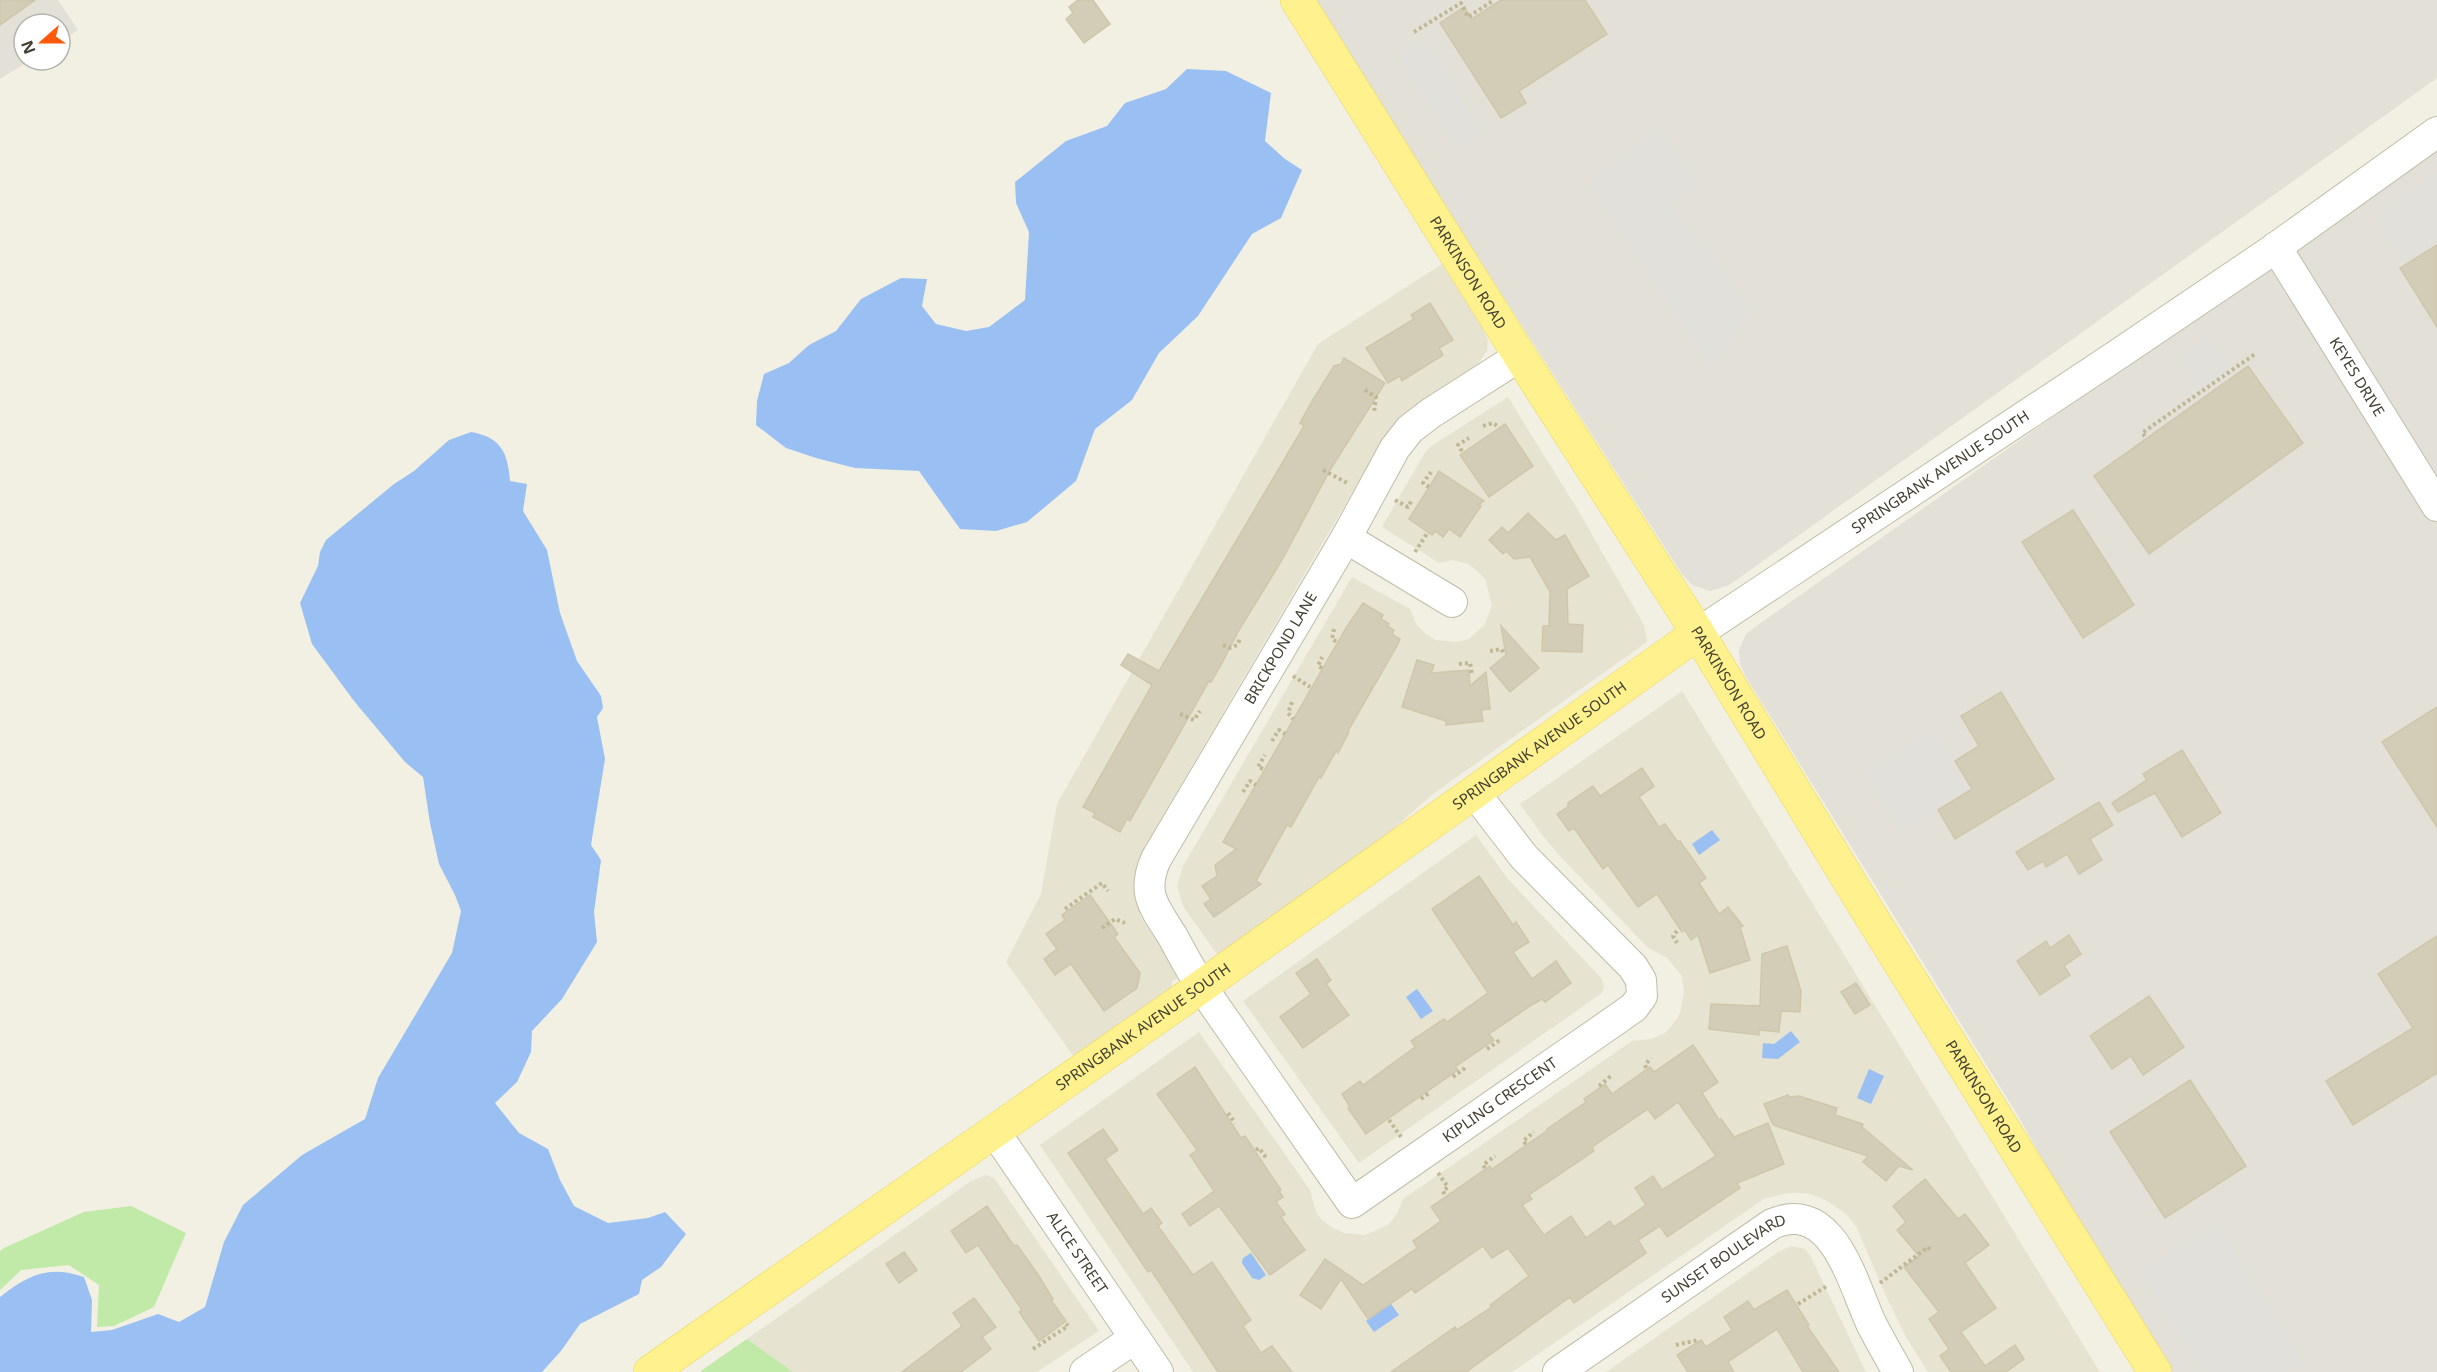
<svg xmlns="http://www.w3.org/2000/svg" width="2437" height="1372" font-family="'Noto Sans',sans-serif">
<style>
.residential{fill:#e6e3d0}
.industrial{fill:#e3e0d7}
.green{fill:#c1e9a8}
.parking{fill:#e2e0db}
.water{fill:#9ac0f3}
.building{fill:#d3cdb7;stroke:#cfc7aa;stroke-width:1.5;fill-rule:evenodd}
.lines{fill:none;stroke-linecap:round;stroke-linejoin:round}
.minor-casing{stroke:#c0bca7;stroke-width:32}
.major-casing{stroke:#e8d55a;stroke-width:34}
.path{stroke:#c0b895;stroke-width:4;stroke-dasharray:3 3;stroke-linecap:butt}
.minor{stroke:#fff;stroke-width:30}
.major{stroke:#fff28e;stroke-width:33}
.labels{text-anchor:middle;stroke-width:5;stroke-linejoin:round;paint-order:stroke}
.street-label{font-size:15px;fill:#434032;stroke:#fff}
</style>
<rect width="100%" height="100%" fill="#f2f0e2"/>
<!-- residential -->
<g class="residential">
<path d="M1442,264l41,65 5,11 -1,11 -9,13 -63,41 -27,26 -244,417 -6,17 -3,20 1,15 5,18 32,46 4,15 -4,1 -2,8 -7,6 -90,63 -68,-95 35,-68 16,-90 261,-460z"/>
<path d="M1508,397l71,115 65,113 3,17 -214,152 -113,99 -101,64 -36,-51 -6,-20 6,-20 169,-289 58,32 6,15 10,10 10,6 21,2 12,-3 16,-15 7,-19 -7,-26 -9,-9 -8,-6 -15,-4 -14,3 -57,-36 42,-73 6,-7z"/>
<path d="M1681,692l3,2 416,678h-172l-22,-35 -20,-41 -29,-68 -10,-13 -18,-13 -18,-8 -10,-1h-13l-24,6 -252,173h-319l-153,-227 159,-113 111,158 5,19 5,9 11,9 13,6 21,2 23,-10 9,-11 6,-15 229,-158 19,-2 14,-6 12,-14 4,-9 3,-19 -2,-15 -15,-18 -20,-11 -89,-93 -18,-22 -20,-28z"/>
<path d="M1476,835l32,44 94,100 2,9 -2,5 -243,170 -116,-162z"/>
<path d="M986,1175l8,3 105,153 -62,41h-244l-46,-33 224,-158z"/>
<path d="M1791,1246l14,3 5,6 56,117h-260l172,-120z"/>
</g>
<!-- industrial -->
<g class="industrial">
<path d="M0,0h58l20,30 -18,11v-17h-36v36h7l-31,19z"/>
<path d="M1312,0h1125v78l-702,503 -8,5 -17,5 -18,-6 -10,-11z"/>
<path d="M2437,146v1226h-266l-67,-103 -87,-155 -271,-437 -6,-13 -1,-14 7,-16 19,-14z"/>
</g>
<!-- green -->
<g class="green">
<path d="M131,1206l55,27 -32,74 -40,19 -17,1 2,-42 -30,-20 -48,5 -21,20v-39l4,-3 80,-36z"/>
<path d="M747,1339l46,33h-93l5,-4z"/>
</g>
<!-- parking -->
<g class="parking">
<path d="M1423,40l59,93 -25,15 -58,-93z"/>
<path d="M1659,129l39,54 -27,22 79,104 -38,58 -123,-182z"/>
<path d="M2437,173v68l-34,22 -26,-47z"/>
<path d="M2208,337l24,36 -30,19 -23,-35z"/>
<path d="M1932,732l35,56 -66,43 -36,-56z"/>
<path d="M2217,1224l85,138 -15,10h-83l-63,-101z"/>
</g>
<!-- water -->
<g class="water">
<path d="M1187,69l39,2 45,22 -6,48 20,18 17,11 -21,48 -29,16 -54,82 -39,37 -27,47 -37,29 -19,52 -49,41 -31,9 -36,-2 -41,-58 -64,-3 -39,-10 -30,-10 -30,-23 1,-24 7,-27 25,-11 20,-18 27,-14 25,-32 40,-21 26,1 -5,27 14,18 30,7 23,-4 36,-27 4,-68 -13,-29 -1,-21 51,-41 41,-15 18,-23 41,-14z"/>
<path d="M471,432c30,5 37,21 39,49l17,3 -4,27 24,39 13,63 17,48 24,35 2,12 -6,9 8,42 -14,86 10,15 -7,52 3,30 -35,57 -30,32 -1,21 -14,30 -22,21 24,30 29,16 12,31 14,26 34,17 40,-5 17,-6 21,22 -25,33 -19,13 -3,14 -59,30 -19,27 -19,21h-542v-75c29,-23 49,-32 84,-20l8,23 -1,32 21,-2 46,-16 21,8 26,-15 19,-65 19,-37 59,-50 63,-36 13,-41 74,-125 9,-42 -6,-16 -16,-31 -9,-41 -7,-46 -18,-15 -51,-61 -42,-57 -12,-41 18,-37 2,-14 6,-12 68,-56 20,-13 35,-31z"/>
<path d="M1712,830l8,10 -21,15 -7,-11z"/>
<path d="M1417,989l16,22 -12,8 -15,-22z"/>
<path d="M1791,1031l9,11 -22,17 -16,-1 1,-15 11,1z"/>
<path d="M1869,1069l15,7 -13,28 -14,-6z"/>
<path d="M1251,1253l15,22 -7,5 -7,-2 -10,-15 1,-5z"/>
<path d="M1391,1304l8,11 -25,17 -8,-11z"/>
</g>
<!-- building -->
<g class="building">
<path d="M0,0h35l-35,25z"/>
<path d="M1078,0h15l17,24 -26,19 -18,-24 7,-6 -4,-6z"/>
<path d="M1501,0h84l22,34 -88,57 7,12 -25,15 -61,-95 24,-16 8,12z"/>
<path d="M2437,245v82l-37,-59z"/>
<path d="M1430,303l23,37 -14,8 4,7 -41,26 -2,-5 -12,7 -22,-35 48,-29 -3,-4z"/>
<path d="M1344,358l41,25 -55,87 -48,90 -43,70 -17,33 -11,19 -2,-1 -79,140 -3,-2 -7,13 -27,-15 2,-4 -12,-6 69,-122 -31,-20 7,-11 31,17 128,-216 17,-29 -4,-3 11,-20 23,-37 7,-2z"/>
<path d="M2248,366l55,77 -154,111 -55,-78z"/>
<path d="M1505,424l28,42 -44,31 -29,-42z"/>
<path d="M1439,471l45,30 -5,3 2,2 -21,31 -11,-8 -6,8 -8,-6 -3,4 -23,-16z"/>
<path d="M2073,510l61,95 -51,33 -61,-96z"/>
<path d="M1528,513l28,27 9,-5 24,41 -22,13 1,35 15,1 -1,27 -40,-1 1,-25h6l1,-34 -20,-35 -16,2 -8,-8 -3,3 -14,-14 13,-13 6,6z"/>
<path d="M1363,603l20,12 -2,4 8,5 -2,2 7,4 -2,4 8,5 -3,7 -49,85 1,1 -11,21 -2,-2 -15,27 -2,-1 -28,50 -4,-2 -31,56 5,3 -47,33 -10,-13 7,-5 -9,-13 15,-10 -2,-11 21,-16 -13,-7 123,-214z"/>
<path d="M1501,626l38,42 -29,24 -20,-24 16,-13z"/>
<path d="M1417,660l17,5 -3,8 38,-3 1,16 16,-14 4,37 -9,1 2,11 -37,4v-4l-44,-14z"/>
<path d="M2001,692l53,87 -99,60 -17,-29 34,-21 -17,-28 24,-15 -18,-30z"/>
<path d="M2437,707v120l-55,-85z"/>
<path d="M2182,750l39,63 -39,24 -27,-44 -37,19 -6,-9 35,-23 -4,-6z"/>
<path d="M1642,768l12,18 -15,11 20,30 6,-3 13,18 2,-1 26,37 -7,5 20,31 9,-7 15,19 -3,1 10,33 -40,13 -12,-38 -7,5 -6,-10 -3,2 -25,-38 -19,13 -30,-42 -5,4 -29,-41 -5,3 -12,-17 11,-7v-4l25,-17 7,10z"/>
<path d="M2099,802l14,23 -23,14 12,21 -23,14 -12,-20 -21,13 -3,-6 -15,9 -12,-18z"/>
<path d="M1479,876l34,49 3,-3 13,20 -16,10 19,27 24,-18 15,22 -26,19 -3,-3 -12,7 -41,28 5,6 -39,27 3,3 -92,64 -18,-26 2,-1 -8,-13 18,-13 3,4 52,-38 -4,-6 33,-22 3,3 41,-29 -56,-84z"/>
<path d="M1090,895l28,39 -4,3 26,36 -3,15 -33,23 -33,-47 -16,11 -11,-16 13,-10 -11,-15 19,-14 -3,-5z"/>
<path d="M2069,935l12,19 -17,12 6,9 -30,20 -23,-34 29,-20 4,7z"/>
<path d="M2437,936v137l-84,52 -27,-44 87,-53 -35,-54z"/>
<path d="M1787,946l14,45 -1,21 -19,-1 -2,21 -20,-2v5l-50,-6 2,-25 49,2 2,-52z"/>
<path d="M1317,959l14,21 -5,4 23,31 -46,33 -23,-31 31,-23 -15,-21z"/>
<path d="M1856,983l14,22 -15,9 -14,-22z"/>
<path d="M2149,996l35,51 -41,28 -12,-19 -19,13 -22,-33z"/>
<path d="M1693,1045l25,37 -16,11 17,27 2,-1 13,18 34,-14 16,41 -47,19 3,5 -73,49 -7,-11 -22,14 8,13 -72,50 -4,-6 -104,75h-75l64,-45 2,3 35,-23 -2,-2 39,-29 -21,-28 -16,10 -9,-12 -68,47 -3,-4 -44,30 -27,-40 -20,30 -21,-14 25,-36 38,26 54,-37 -4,-7 28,-20 -10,-14 59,-41 2,3 56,-39 -1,-1 39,-27 -2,-3 21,-15 7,10 38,-27 4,5zM1678,1102l38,54 -54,34 -9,-14 -18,12 11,17 -32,22 -4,-6 -24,17 -15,-22 -27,19 -22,-30 10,-6 -3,-4 65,-44 -2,-4 56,-38 7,10z"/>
<path d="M1195,1067l46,71 4,-2 36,54 -2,1 4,6 -7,5 9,12 -4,3 24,33 -35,25 -51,-69 -29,20 -8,-12 32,-23 -24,-36 7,-5 -40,-56z"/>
<path d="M2190,1080l56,86 -81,52 -55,-86z"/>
<path d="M1788,1095l1,2 10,-1 38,12 -2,7 28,9 -1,3 51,43 -14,-4 -13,15 -23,-19 5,-6 -95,-31 -9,-21z"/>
<path d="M1103,1129l15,21 -13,9 38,55 8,-6 11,15 -4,3 35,49 19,-13 39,58 -8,6 18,27 11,-7 20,26h-74l-67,-102 -3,2 -80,-119z"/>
<path d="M1925,1179l33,40 7,-5 24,31 -24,18 31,45 -35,24 24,34 30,-21 9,14 -18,13h-55l-11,-16 9,-7 -20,-30 10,-7 -35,-45 15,-11 -22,-26 9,-8 -13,-16z"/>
<path d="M987,1206l27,40 3,-1 20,28 16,26 -2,1 15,21 -27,20 -20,-29 3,-2 -44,-65 -12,8 -15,-22z"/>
<path d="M904,1252l13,18 -18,13 -13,-19z"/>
<path d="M1787,1290l22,35 -2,1 32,46h-36l-26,-43 -49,33 6,10h-46l-11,-17 24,-15 5,7 26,-17 -8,-13 24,-16 6,9z"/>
<path d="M974,1298l22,29 -14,10 9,12 -30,23h-59l60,-46 -9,-13z"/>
</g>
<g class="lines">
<!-- minor casing -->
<g class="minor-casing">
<g id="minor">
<path id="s1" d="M2276,247l161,259"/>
<path d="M1346,538l106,64"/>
<path id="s2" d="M1698,633l419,-278 154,-104 166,-119"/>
<path id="s3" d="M1474,792l50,65 109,110 8,13 1,16 -8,11 -14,10 -268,186 -151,-217c-10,-16 -19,-32 -28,-49 -17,-28 -33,-42 -17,-78l190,-321 49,-90 15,-19 21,-16 89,-57"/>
<path id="s4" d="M995,1132l163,240"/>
<path d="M1085,1372l50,-34"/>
<path id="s5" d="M1558,1372l214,-148c61,-26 80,58 99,99 8,16 18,33 27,49"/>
</g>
</g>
<!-- major casing -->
<g class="major-casing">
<g id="major">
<path id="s6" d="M1297,0l223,356 178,277 169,277 288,462"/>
<path id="s7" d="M650,1372l531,-371 517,-368"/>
</g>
</g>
<!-- path -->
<g class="path">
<path d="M1414,32l47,-29 7,14 26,-17"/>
<path d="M1365,390l11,7 -2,16"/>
<path d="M1483,426l10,-3 6,4"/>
<path d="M2145,436l-3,-3 113,-79"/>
<path d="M1462,451l-4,-6 11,-7"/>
<path d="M1323,470l26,14"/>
<path d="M1429,487l-6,-4 8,-11"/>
<path d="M1395,500l13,7 4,-7"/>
<path d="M1415,552l13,-20"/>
<path d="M1334,629l-2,10 5,3"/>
<path d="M1223,645l7,3 7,-3 3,-6"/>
<path d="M1490,651l11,-2 3,4"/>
<path d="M1459,664l11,-1 2,11"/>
<path d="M1322,668l-4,-2 4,-9"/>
<path d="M1293,676l17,11"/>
<path d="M1292,702l-4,11 5,6"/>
<path d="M1180,714l14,6 6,-9"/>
<path d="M1272,741l7,-11 6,4"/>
<path d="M1263,769l-5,-2 7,-12"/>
<path d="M1243,792l7,-11 6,4"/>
<path d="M1065,909l37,-26 6,8"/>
<path d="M1102,928l13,-9 10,4"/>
<path d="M1677,931l-4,5 4,7"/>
<path d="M1487,1049l14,-10"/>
<path d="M1646,1068l-1,-3 6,-7"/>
<path d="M1453,1077l12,-9"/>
<path d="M1599,1086l12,-10"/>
<path d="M1421,1099l8,-6"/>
<path d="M1228,1113l7,10"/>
<path d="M1389,1120l12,17"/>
<path d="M1526,1144l-3,-3 11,-9"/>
<path d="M1256,1150l3,-2 8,11"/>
<path d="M1485,1168l-2,-3 12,-9"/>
<path d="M1438,1173l10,14 -5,4 2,4"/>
<path d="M1880,1283l48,-36 3,4"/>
<path d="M1798,1304l29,-18"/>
<path d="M1676,1345l22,-5"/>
<path d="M1033,1349l35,-23 -2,-2"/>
</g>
<!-- minor -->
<use href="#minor" class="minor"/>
<!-- major -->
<use href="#major" class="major"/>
</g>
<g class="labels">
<!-- street labels -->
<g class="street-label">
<text dy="5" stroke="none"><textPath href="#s6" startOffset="322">PARKINSON ROAD</textPath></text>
<text dy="5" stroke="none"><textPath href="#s1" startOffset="153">KEYES DRIVE</textPath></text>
<text dy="5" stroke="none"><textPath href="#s2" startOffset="291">SPRINGBANK AVENUE SOUTH</textPath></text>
<text dy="5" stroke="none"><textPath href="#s3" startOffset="1276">BRICKPOND LANE</textPath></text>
<text dy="5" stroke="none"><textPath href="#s6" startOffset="808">PARKINSON ROAD</textPath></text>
<text dy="5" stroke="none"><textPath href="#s7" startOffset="1088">SPRINGBANK AVENUE SOUTH</textPath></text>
<text dy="5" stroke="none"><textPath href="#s7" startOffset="602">SPRINGBANK AVENUE SOUTH</textPath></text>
<text dy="5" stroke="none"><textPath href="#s6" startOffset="1294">PARKINSON ROAD</textPath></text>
<text transform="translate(1500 1100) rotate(-35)" y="5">KIPLING CRESCENT</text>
<text dy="5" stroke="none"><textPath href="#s4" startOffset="146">ALICE STREET</textPath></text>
<text dy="5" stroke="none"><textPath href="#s5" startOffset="201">SUNSET BOULEVARD</textPath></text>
</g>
</g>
<!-- north arrow -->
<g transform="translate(42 42) rotate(249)"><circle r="28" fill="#ffffff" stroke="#b4b3ad" stroke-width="1.5"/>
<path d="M0-4.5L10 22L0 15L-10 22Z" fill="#ff590c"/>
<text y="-9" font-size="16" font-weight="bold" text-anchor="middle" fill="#434032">N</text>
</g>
</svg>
